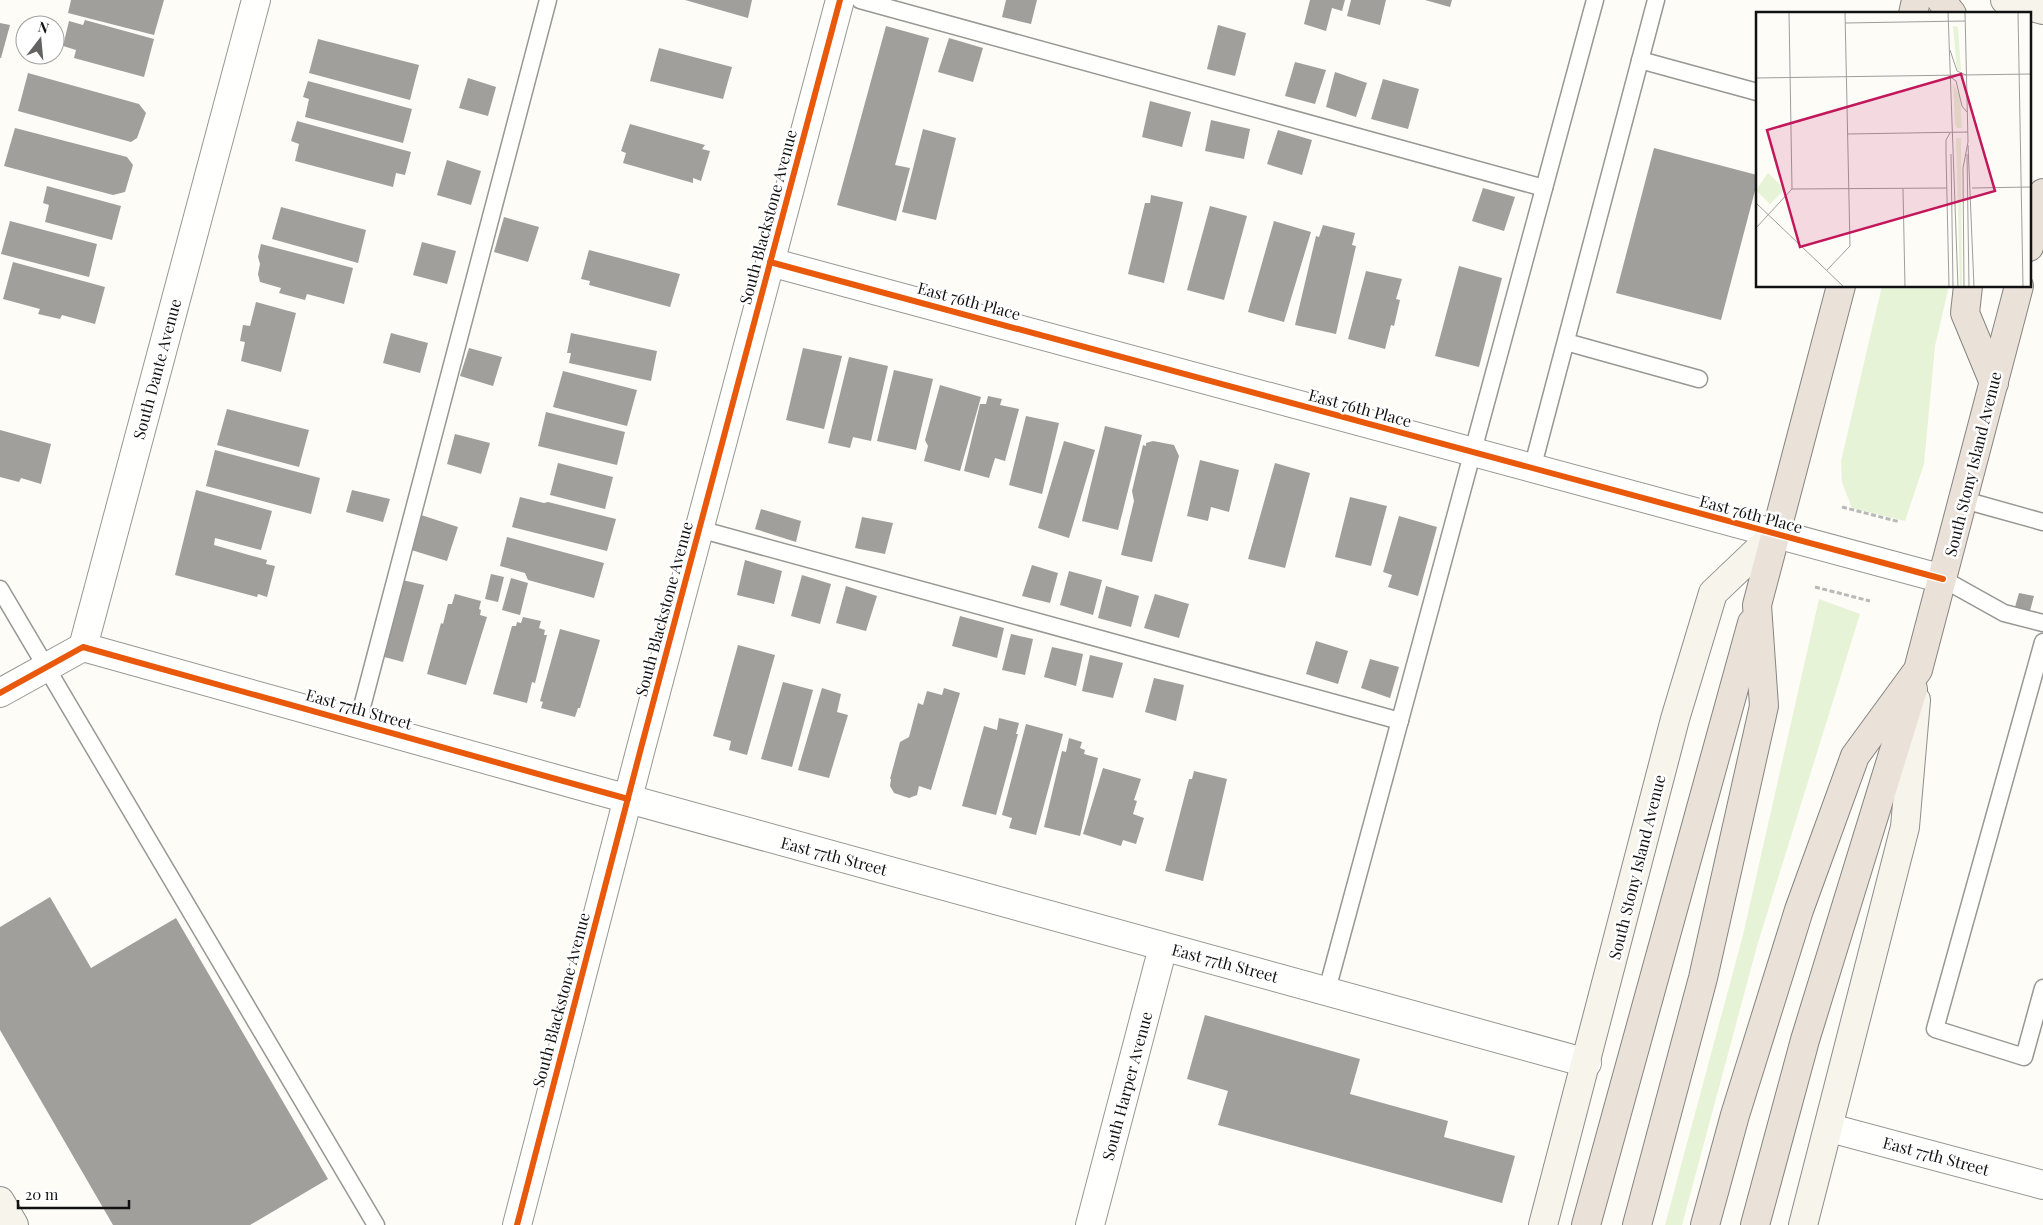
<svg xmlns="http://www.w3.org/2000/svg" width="2043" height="1225" font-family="'Playfair Display',serif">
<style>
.green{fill:#e7f3d7}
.building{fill:#a19f9c}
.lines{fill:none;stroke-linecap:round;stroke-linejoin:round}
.lane-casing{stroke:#979795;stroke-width:19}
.street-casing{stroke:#979795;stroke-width:30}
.secondary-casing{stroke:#8e8d8b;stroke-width:30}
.highway-casing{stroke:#858482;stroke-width:30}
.path{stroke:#b9b9b8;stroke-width:3;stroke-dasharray:5 2.5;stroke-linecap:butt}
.lane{stroke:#fffffe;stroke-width:16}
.street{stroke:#fffffe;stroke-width:28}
.secondary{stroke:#f6f4eb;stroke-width:28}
.highway{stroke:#eae1d8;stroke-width:28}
.cycleway-casing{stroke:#fff;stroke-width:9}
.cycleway{stroke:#e8590c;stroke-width:6}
.labels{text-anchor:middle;stroke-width:5;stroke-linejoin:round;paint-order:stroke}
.street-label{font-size:16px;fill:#111;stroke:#fff}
.inset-road{fill:none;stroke:#9f9e9b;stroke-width:1}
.view{fill:#c2185b;fill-opacity:0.15;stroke:#c2185b;stroke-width:2.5}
.inset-edge{fill:none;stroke:#111;stroke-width:2.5}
</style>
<rect width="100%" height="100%" fill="#fdfcf7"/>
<!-- green -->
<g class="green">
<path d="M1882,286h67l-14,60 -11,118 -19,57 -53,-13 -10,-26 -1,-21z"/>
<path d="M1819,599l41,15 -103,332 -75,279h-17l78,-290z"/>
</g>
<!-- building -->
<g class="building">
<path d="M71,0h93l-10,35 -86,-22z"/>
<path d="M685,0h67l-4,18z"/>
<path d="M1006,0h31l-6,24 -29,-7z"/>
<path d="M1310,0h35l-3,11 -10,-3 -6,23 -22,-7z"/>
<path d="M1351,0h35l-6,25 -33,-9z"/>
<path d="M1425,0h27l-2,7z"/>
<path d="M85,20l69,19 -10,38 -70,-19 2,-8 -13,-4 6,-25 14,4z"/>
<path d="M0,23l10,2 -9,33h-1z"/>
<path d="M1218,25l28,8 -11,43 -28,-7z"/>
<path d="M886,26l43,12 -34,127 15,3 -14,53 -59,-16z"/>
<path d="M949,38l34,10 -10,34 -35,-10z"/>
<path d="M318,39l101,26 -9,35 -101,-27z"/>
<path d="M659,48l73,19 -9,32 -73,-18z"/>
<path d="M1295,62l31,8 -11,34 -30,-8z"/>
<path d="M1335,72l32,11 -11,34 -30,-10z"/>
<path d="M28,73l111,31 7,9 -9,25 -6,4 -113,-31z"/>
<path d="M468,78l28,9 -8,29 -29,-8z"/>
<path d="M1383,79l36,10 -11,40 -37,-10z"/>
<path d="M308,81l104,28 -9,34 -98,-26 4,-18 -6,-2z"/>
<path d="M1150,101l41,11 -9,35 -40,-10z"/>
<path d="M1211,120l39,9 -6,30 -39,-8z"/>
<path d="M297,121l114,31 -6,23 -9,-2 -3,14 -98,-26 4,-17 -8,-3z"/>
<path d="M630,124l75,21 -3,4 8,2 -9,30 -8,-3v5l-70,-20 3,-10 -5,-2z"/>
<path d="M15,128l112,29 6,8 -8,27 -12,3 -109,-29z"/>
<path d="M923,129l33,9 -20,82 -34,-8z"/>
<path d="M1278,130l34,10 -10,35 -35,-11z"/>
<path d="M1654,148l103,27v8l-36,137 -105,-27z"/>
<path d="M447,160l34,11 -10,34 -34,-10z"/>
<path d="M47,186l74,20 -9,34 -67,-18 4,-17 -6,-2z"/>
<path d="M1483,188l32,9 -11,34 -32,-10z"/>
<path d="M1151,195l32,7 -19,81 -36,-9 17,-71h5z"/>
<path d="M1210,206l37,10 -23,84 -37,-10z"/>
<path d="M281,207l85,23 -8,33 -86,-24z"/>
<path d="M504,217l35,10 -11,35 -34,-10z"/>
<path d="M10,221l87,23 -8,33 -88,-23z"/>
<path d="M1274,221l37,11 -27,90 -36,-10z"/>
<path d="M1323,225l32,8 -3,12 4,1 -20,88 -41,-9 21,-89 3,1z"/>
<path d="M422,242l34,9 -9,33 -34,-9z"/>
<path d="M261,244l92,24 -9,36 -37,-10 -2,6 -26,-7 2,-5 -21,-6 -2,-8 2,-10 -2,-7z"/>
<path d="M589,250l91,24 -10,33 -81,-22 1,-4 -9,-2z"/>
<path d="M13,262l92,25 -10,37 -33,-9 -2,4 -22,-5 2,-5 -37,-10z"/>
<path d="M1459,266l43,12 -23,89 -44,-11z"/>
<path d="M1366,271l36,8 -6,20 4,1 -6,26 -3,-1 -6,24 -37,-10z"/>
<path d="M256,302l40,11 -15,59 -40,-11 4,-19 -5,-1 3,-16 7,1z"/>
<path d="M391,333l37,10 -8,30 -37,-10z"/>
<path d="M571,333l86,18 -6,30 -82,-18 2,-10h-4z"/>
<path d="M469,348l33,9 -9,29 -33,-10z"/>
<path d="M803,348l39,8 -18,73 -38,-9z"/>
<path d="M849,357l39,9 -17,75 -18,-4 -3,11 -22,-5z"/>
<path d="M894,370l39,9 -17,71 -39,-9z"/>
<path d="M563,371l74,19 -10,36 -74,-19z"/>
<path d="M940,385l41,12 -21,74 -36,-10 4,-15 -3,-6z"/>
<path d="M988,396l14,3 -2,6 19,4 -14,52 -10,-3 -6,20 -25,-7 16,-67h6z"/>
<path d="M227,409l82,21 -10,37 -82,-22z"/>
<path d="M546,412l79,20 -8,33 -79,-19z"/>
<path d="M1026,416l33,7 -17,71 -33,-9z"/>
<path d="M1105,426l37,9 -24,95 -36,-9z"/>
<path d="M0,430l51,14 -10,40 -20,-6 -2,4 -19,-5z"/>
<path d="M455,434l35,9 -9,31 -34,-10z"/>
<path d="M1064,441l31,9 -26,88 -31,-10z"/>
<path d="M1153,441l21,4 5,11 -27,106 -31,-7 13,-54 -2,-10 11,-46 3,1v-3z"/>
<path d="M215,450l105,28 -9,36 -105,-28z"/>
<path d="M1200,460l39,10 -10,42 -18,-5 -3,14 -21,-5z"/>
<path d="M558,463l55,14 -8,32 -55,-14z"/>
<path d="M1275,463l35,10 -25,95 -37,-9z"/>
<path d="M196,490l76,21 -11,39 -46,-12 -1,7 53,15 -1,4 9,2 -8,31 -9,-3 -1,3 -82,-22z"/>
<path d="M352,490l38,9 -7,23 -37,-10z"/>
<path d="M520,497l24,6 4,-1 68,17 -9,32 -95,-24z"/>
<path d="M1350,497l37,9 -16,60 -36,-9z"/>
<path d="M761,509l40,12 -5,21 -41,-13z"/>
<path d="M418,514l40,13 -11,34 -39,-12z"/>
<path d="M1399,516l38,11 -19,69 -30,-9 4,-12 -9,-3z"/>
<path d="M862,517l31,6 -8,31 -30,-6z"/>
<path d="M507,537l97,26 -10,35 -66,-18 -3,-7 -25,-7z"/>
<path d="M745,560l37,11 -8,33 -37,-9z"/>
<path d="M1032,565l26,8 -8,30 -28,-7z"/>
<path d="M1069,571l33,9 -9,35 -33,-10z"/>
<path d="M491,574l13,3 -6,25 -13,-3z"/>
<path d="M802,575l29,9 -11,40 -29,-8z"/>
<path d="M511,578l17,5 -8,32 -18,-5z"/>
<path d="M398,579l26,6 -21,77 -26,-7z"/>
<path d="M846,586l31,10 -11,35 -30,-8z"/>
<path d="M1106,586l33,10 -8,31 -33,-9z"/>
<path d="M2019,593l15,3 -4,15 -15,-4z"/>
<path d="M455,594l26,7 -2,8 2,1 -1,5 7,2 -21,68 -39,-11 14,-51 2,1 5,-20h4z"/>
<path d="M1155,594l34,10 -10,34 -35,-10z"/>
<path d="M960,616l44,12 -7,30 -45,-12z"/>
<path d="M523,617l18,4 -2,7 6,2 -1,5h3l-12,48 -3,-1 -5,21 -34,-9 19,-68h4l1,-4 4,1z"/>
<path d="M560,629l40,11 -20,68h-2l-3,9 -34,-9 2,-6 -3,-1z"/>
<path d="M1011,634l22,5 -8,36 -23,-5z"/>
<path d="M1316,641l32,10 -10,33 -32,-10z"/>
<path d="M738,645l37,10 -28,100 -18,-5 2,-9 -18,-5z"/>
<path d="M1052,647l31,7 -7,32 -32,-9z"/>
<path d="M1090,655l33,8 -10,35 -31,-7z"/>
<path d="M1370,659l29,8 -9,31 -29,-10z"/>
<path d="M1154,678l30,7 -8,36 -31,-9z"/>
<path d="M783,682l30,8 -21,77 -31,-8z"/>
<path d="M822,688l19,6 -4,18 11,3 -19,63 -31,-8z"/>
<path d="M944,688l16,5 -29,97 -12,-4 -2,9 -8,3 -15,-5 -4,-7 1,-7h-1l10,-37 9,-5 9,-34 5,2 4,-14 15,4z"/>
<path d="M999,718l20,5 -3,11h2l-22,81 -34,-9 22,-80 13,4z"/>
<path d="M1026,724l37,10 -27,101 -27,-7 3,-10 -10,-3z"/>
<path d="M1069,738l13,4 -2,6 5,2 -1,4 14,4 -18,78 -36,-9 18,-76 4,1z"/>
<path d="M1103,768l38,11 -7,21 3,1 -4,13 11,4 -8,26 -13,-4 -2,6 -38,-12z"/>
<path d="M1194,771l33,8 -24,102 -38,-10 24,-92h3z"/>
<path d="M50,897l41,71 85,-50 152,261 -78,46h-137l-113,-195v-103z"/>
<path d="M1205,1015l155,44 -10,35 98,27 -4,16 71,19 -13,47 -284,-78 10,-34 -41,-12z"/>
</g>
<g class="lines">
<!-- lane casing -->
<g class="lane-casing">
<g id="lane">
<path d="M860,0l684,188"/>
<path d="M1640,60l117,32"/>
<path d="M1566,342l133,37"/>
<path d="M1532,469l124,-469"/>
<path d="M1964,500l79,22"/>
<path d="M699,529l701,192"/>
<path d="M1943,579l61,34 39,10"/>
<path d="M0,589l376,636"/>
<path d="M2043,642l-108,387 89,28 19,-69"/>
<path d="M358,722l190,-722"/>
<path d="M1327,990l268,-990"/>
</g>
</g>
<!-- street casing -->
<g class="street-casing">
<g id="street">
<path d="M770,262l1173,317"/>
<path d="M83,647l491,137 1013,279"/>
<path d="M0,693l83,-46 173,-647"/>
<path d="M1830,1128l213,57"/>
<path d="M517,1225l124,-477 199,-748"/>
<path d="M1090,1225l73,-278"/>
</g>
</g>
<!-- secondary casing -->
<g class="secondary-casing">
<g id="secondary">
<path d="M2005,0l38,10"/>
<path d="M0,1201l14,24"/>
<path d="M1543,1225l132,-506 38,-126 62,-59"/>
<path d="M1803,1225l102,-398 11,-127"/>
</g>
</g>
<!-- highway casing -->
<g class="highway-casing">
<g id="highway">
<path d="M1941,0l11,14"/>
<path d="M1913,14l3,-14"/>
<path d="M2029,247l14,-54"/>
<path d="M1968,286l-3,27 29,70"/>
<path d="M1586,1225l166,-602"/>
<path d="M1637,1225l66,-247 61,-272 -7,-101 84,-319"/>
<path d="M1705,1225l30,-110 64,-205 56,-154 63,-86 101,-384"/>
<path d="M1755,1225l50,-185 108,-351"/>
</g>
</g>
<!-- path -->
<g class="path">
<path d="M1842,507l58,15"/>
<path d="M1815,587l55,14"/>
</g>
<!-- lane -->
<use href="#lane" class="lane"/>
<!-- street -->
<use href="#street" class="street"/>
<!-- secondary -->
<use href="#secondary" class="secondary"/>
<!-- highway -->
<use href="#highway" class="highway"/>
<!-- cycleway casing -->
<g class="cycleway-casing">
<g id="cycleway">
<path d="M770,262l1173,317"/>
<path d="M0,693l83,-46 545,152"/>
<path d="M517,1225l124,-477 199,-748"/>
</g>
</g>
<!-- cycleway -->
<use href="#cycleway" class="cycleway"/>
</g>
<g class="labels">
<!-- street labels -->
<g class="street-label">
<text transform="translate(768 217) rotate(-75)" y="6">South Blackstone Avenue</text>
<text transform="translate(969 301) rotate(15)" y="6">East 76th Place</text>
<text transform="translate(157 369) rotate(-75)" y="6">South Dante Avenue</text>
<text transform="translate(1360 408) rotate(15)" y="6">East 76th Place</text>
<text transform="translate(1973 464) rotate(-76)" y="6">South Stony Island Avenue</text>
<text transform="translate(1751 514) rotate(15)" y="6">East 76th Place</text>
<text transform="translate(664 609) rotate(-75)" y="6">South Blackstone Avenue</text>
<text transform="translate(359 709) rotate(16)" y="6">East 77th Street</text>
<text transform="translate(834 856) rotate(15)" y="6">East 77th Street</text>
<text transform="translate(1637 867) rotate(-76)" y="6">South Stony Island Avenue</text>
<text transform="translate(1225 963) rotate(15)" y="6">East 77th Street</text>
<text transform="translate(561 1000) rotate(-75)" y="6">South Blackstone Avenue</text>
<text transform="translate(1127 1086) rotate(-75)" y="6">South Harper Avenue</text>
<text transform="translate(1936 1156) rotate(15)" y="6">East 77th Street</text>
</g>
</g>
<!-- overview -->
<g transform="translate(1756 12)">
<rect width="275" height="275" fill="#fdfcf7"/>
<path d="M197,14l5,1 3,44 -4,-1zM197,71l7,13 2,32h-5l-2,-4zM200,126h5l1,149h-2zM12,161l17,16 -15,15 -14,-14z" fill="#e7f3d7"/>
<path class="inset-road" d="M192,0l10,275M262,0l5,275M89,11l120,-2M194,38l7,21 9,4M193,64l7,5 6,25 5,6M0,66l275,-4M91,122l121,-2M212,133l6,142M195,142l2,133M211,142l2,133M216,176l59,-1M36,177l155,-1M147,177l2,98M0,191l88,84M0,216l36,-39 -3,-177M71,258l23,-24 -5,-234M193,275l-3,-134v-13l4,-7M208,275l-1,-119 5,-26 -3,-130"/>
<path class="view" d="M205,62l34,117 -195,56 -33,-117z"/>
<rect width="275" height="275" class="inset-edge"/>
</g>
<!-- north arrow -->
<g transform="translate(40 40) rotate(16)"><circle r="24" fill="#ffffff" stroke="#a0a0a0"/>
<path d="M0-4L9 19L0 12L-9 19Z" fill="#646362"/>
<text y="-8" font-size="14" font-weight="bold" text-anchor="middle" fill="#111111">N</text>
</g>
<!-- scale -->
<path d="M18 1200v8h111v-8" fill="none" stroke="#111111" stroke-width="2.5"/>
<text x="25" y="1200" font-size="15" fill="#111111" stroke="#ffffff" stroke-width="4" paint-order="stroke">20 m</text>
</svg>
